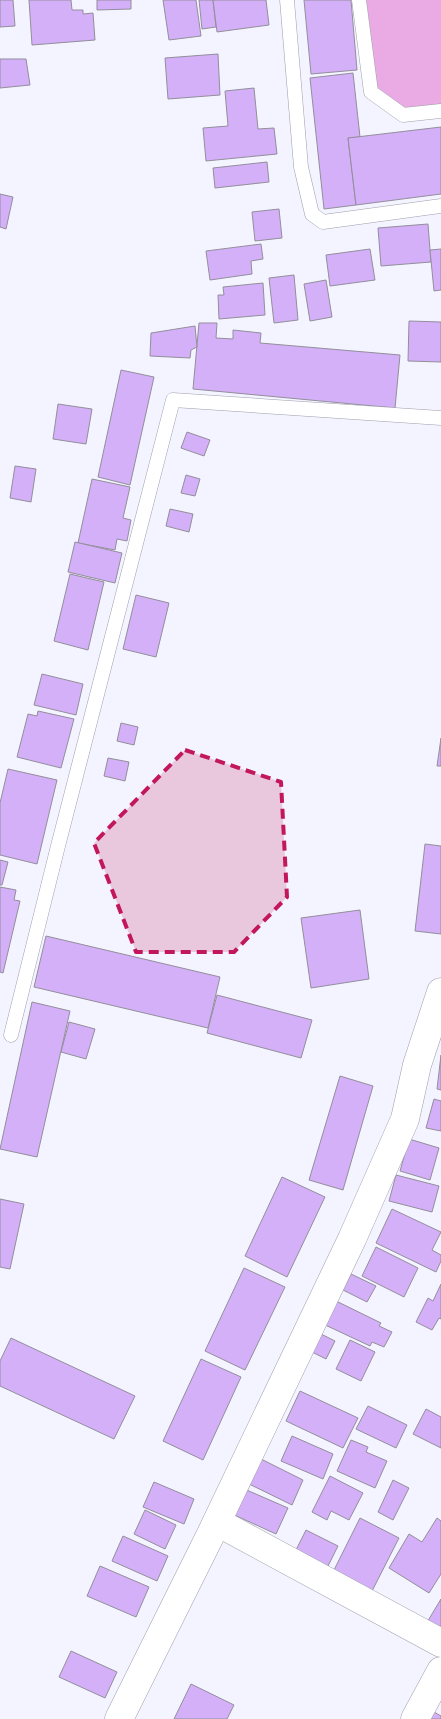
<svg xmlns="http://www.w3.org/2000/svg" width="441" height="1719" font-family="'Noto Sans',sans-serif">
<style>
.green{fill:#eaaae3}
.building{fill:#d3b0f8;stroke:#938e9a}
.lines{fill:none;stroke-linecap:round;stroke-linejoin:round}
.lane-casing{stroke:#9e9fab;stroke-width:15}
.street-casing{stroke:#9e9fab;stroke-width:29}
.lane{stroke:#fff;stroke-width:14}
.street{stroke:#fff;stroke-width:28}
.marked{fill:#c2185b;fill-opacity:0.2;stroke:#c2185b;stroke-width:4;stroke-dasharray:10 6;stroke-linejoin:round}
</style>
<rect width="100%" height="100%" fill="#f3f4ff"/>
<!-- green -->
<path class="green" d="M356,0h85v114l-40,3 -31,-22z"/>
<!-- building -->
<g class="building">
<path d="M0,0h13l2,26 -15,1z"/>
<path d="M29,0h42l1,10h11v4l10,-1 2,27 -63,5z"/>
<path d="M97,0h34v9l-34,1z"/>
<path d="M163,0h33l5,36 -32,4z"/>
<path d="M199,0h14l3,27 -14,2z"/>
<path d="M213,0h53l3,25 -52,7z"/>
<path d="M304,0h47l6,70 -46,4z"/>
<path d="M218,54l2,41 -52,4 -3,-41z"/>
<path d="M0,59h26l4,26 -30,3z"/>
<path d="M353,73l7,64 -12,1 8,67 -32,4 -14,-131z"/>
<path d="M254,88l4,41 16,-1 3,26 -71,7 -3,-33 25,-2 -3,-35z"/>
<path d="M441,127v67l-85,11 -8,-67z"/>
<path d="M267,162l2,20 -54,6 -2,-20z"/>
<path d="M0,194l13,3 -7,32 -6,-2z"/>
<path d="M279,209l3,29 -27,3 -3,-29z"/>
<path d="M428,224l3,38 -50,4 -3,-38z"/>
<path d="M261,244l2,15 -12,2 1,13 -42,6 -4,-29z"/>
<path d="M370,249l5,31 -45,6 -4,-31z"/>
<path d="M441,249v41l-7,1 -4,-41z"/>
<path d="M294,275l4,45 -24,3 -5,-45z"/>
<path d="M326,280l6,37 -22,4 -6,-37z"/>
<path d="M263,283l2,32 -46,4 -1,-24h6l-1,-8z"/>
<path d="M409,321l32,1v40l-33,-1z"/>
<path d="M199,323h18l-1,15 17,1v-9l28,3 -1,10 140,12 -5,53 -202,-19z"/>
<path d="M195,326l2,21 -6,3 -1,8 -40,-2 1,-23z"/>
<path d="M121,370l33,7 -24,108 -32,-8z"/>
<path d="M58,404l34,5 -6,35 -33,-5z"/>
<path d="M187,432l23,8 -6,16 -23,-8z"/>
<path d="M15,466l21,3 -5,33 -21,-4z"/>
<path d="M186,475l14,4 -5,17 -14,-3z"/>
<path d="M92,479l38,8 -7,31 8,2 -4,21 -10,-2 -2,11 -37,-7z"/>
<path d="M170,509l23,5 -4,18 -23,-6z"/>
<path d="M75,542l47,11 -7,30 -47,-11z"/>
<path d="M70,574l34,8 -16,68 -34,-9z"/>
<path d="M136,595l33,8 -13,54 -33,-8z"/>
<path d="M42,674l41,10 -7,31 -42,-10z"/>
<path d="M38,711l36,8 -13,49 -44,-11 11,-43 9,2z"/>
<path d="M121,723l17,4 -4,18 -17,-4z"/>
<path d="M441,738v28h-4z"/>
<path d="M108,758l21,4 -4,19 -21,-5z"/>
<path d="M8,769l49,11 -20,84 -37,-9v-52z"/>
<path d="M425,844l16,2v88l-26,-3z"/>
<path d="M0,860l8,2 -6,23h-2z"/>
<path d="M0,887l16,3 -2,10 6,1 -17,72 -3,-1z"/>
<path d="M360,910l9,69 -58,9 -10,-70z"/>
<path d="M46,936l174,41 -12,51 -174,-41z"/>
<path d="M217,995l95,25 -11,38 -94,-25z"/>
<path d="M32,1002l38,9 -33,146 -37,-8z"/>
<path d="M69,1022l26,7 -9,30 -25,-7z"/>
<path d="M441,1055v35l-4,-1z"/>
<path d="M340,1076l33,10 -30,104 -34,-10z"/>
<path d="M434,1099l7,2v30l-15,-3z"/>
<path d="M409,1139l30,9 -9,32 -30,-9z"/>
<path d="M396,1175l43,11 -7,26 -43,-11z"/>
<path d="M282,1177l43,20 -38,80 -42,-21z"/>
<path d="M0,1199l24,5 -14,65 -10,-2z"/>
<path d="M392,1209l49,23 -9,18 9,5v6l-5,11 -60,-29z"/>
<path d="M376,1247l42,21 -14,29 -42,-21z"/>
<path d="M244,1268l41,19 -40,83 -40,-19z"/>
<path d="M351,1274l25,12 -9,16 -24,-12z"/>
<path d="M441,1284v35l-2,-1 -7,12 -16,-8 12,-24 5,3z"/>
<path d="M332,1299l49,24 -2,3 13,6 -8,15 -12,-5 -2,4 -49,-23z"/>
<path d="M317,1332l18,9 -9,18 -18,-9z"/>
<path d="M11,1338l124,58 -21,43 -114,-53v-25z"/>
<path d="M350,1340l25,12 -14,29 -25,-12z"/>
<path d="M201,1359l40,18 -38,83 -40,-19z"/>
<path d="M300,1391l58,27 -15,30 -57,-27z"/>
<path d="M368,1406l39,19 -11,23 -40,-19z"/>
<path d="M426,1409l15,8v31l-28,-14z"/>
<path d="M292,1436l41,18 -10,25 -42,-18z"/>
<path d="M351,1440l17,7 -2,5 21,9 -12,27 -38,-17z"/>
<path d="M257,1457l46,23 -11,25 -47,-23z"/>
<path d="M330,1476l33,17 -14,27 -18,-9 -4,9 -15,-8z"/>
<path d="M393,1480l16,8 -16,32 -15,-8z"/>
<path d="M154,1482l40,17 -10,25 -41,-17z"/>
<path d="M242,1488l46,20 -12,26 -46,-21z"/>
<path d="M145,1510l31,15 -11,24 -31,-15z"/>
<path d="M360,1518l39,20 -29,57 -39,-19z"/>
<path d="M437,1518l4,3v53l-12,19 -40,-25 20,-34 13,8z"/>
<path d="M306,1530l32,16 -12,24 -32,-16z"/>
<path d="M123,1536l45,20 -11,25 -45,-20z"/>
<path d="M100,1566l49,21 -13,30 -49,-21z"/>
<path d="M441,1599v41l-18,-11z"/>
<path d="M71,1651l46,21 -12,26 -46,-21z"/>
<path d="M191,1684l43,21 -7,14h-53z"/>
<path d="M434,1712l7,4v3h-11z"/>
</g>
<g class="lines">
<!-- lane casing -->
<g class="lane-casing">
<g id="lane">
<path d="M287,0l14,167 11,47 11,8 118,-16"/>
<path d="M359,0l12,92 32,23 38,-4"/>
<path d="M11,1035l47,-189 115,-446 268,18"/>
</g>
</g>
<!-- street casing -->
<g class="street-casing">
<g id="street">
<path d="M217,1522l224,121"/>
<path d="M119,1719l91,-183 142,-297 53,-120 12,-54 24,-73"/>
<path d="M415,1719l26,-48"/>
</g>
</g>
<!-- lane -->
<use href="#lane" class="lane"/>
<!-- street -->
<use href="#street" class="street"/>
</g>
<!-- marked area -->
<path class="marked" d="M185,750l96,32 6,115 -53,55h-98l-42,-109z"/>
</svg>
